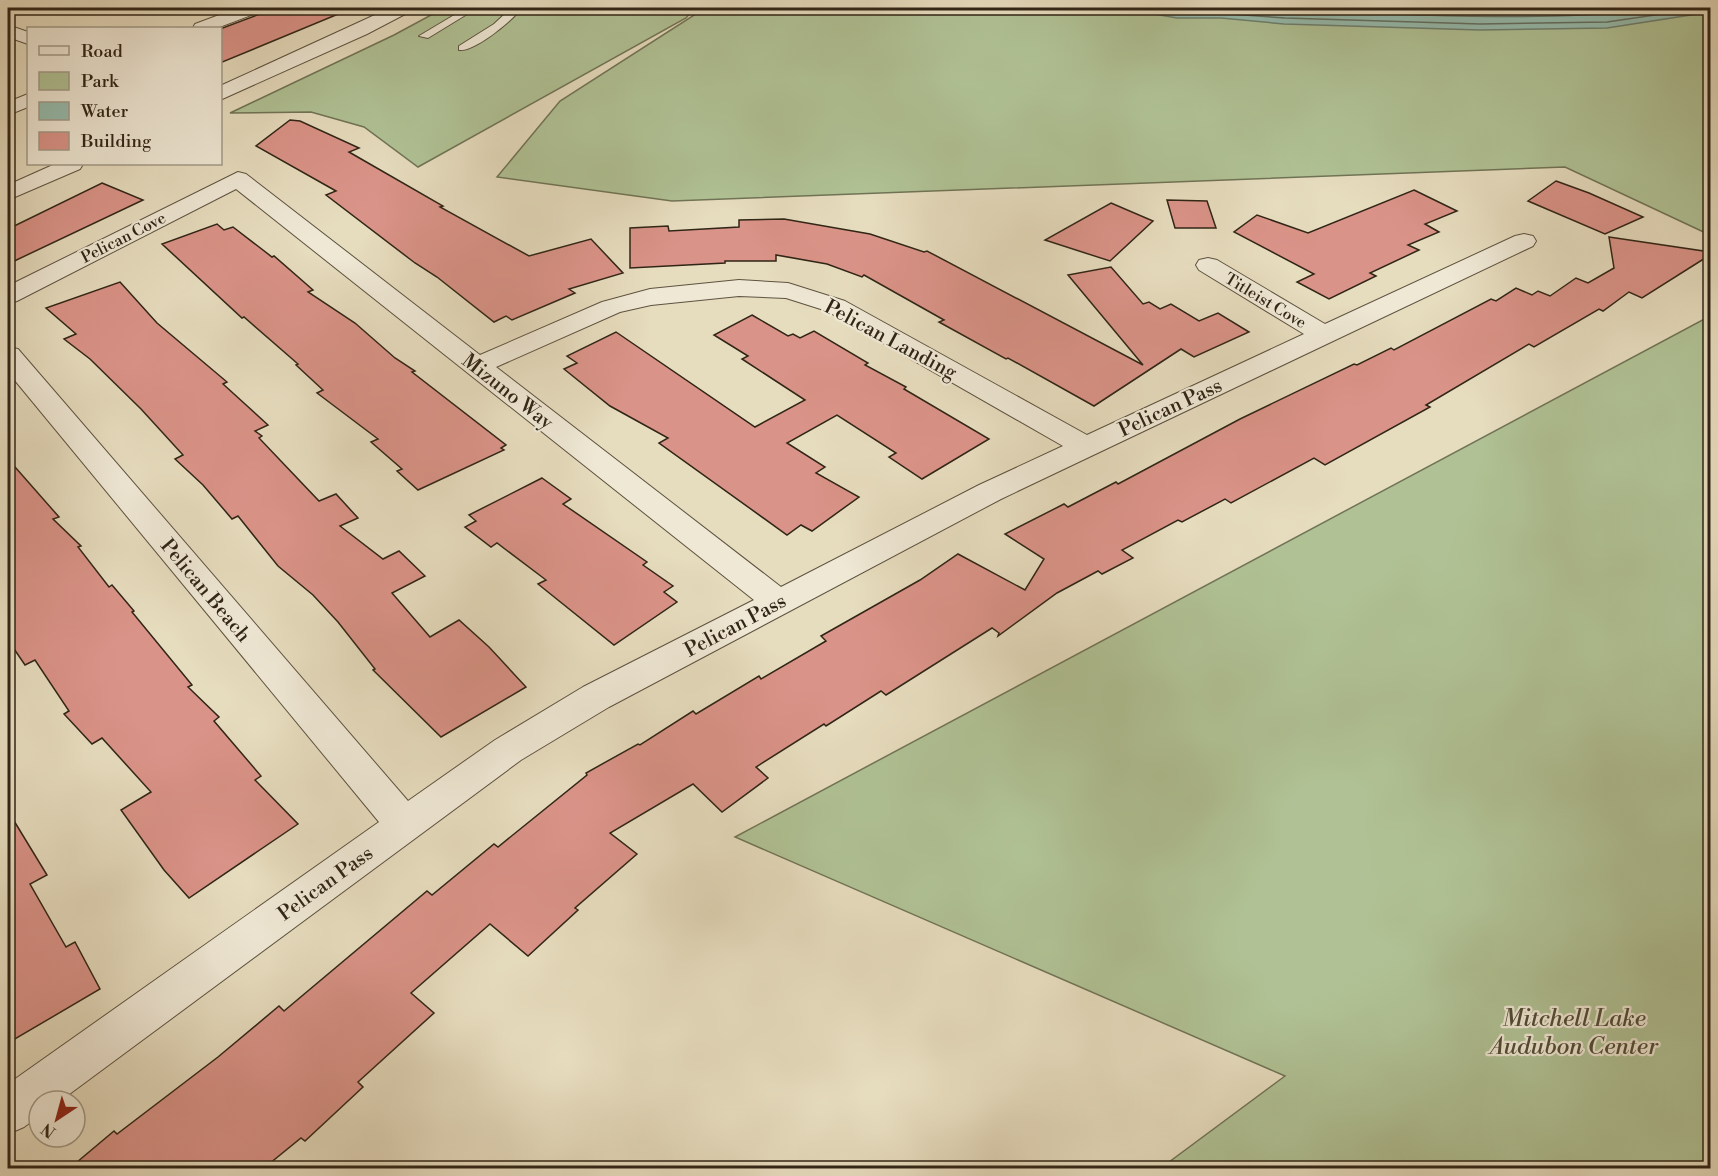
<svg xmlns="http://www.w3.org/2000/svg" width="1718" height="1176" font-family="'Libre Bodoni',serif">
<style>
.green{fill:#b0c295;stroke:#707456;stroke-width:1.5}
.water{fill:#96bcae;stroke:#6d8071;stroke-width:1.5}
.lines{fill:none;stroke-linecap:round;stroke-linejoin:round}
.shore{stroke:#637062;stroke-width:1.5}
.building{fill:#da9388;stroke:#302516;stroke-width:1.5}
.service-casing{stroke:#5e5340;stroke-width:2}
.minor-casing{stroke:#5e5340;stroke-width:2}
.tertiary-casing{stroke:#5e5340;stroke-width:2}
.service{fill:#efe8d5;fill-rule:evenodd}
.minor{fill:#efe8d5;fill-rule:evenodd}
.tertiary{fill:#efe8d5;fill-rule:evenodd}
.labels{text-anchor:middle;stroke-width:4.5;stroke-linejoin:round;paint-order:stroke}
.far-street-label{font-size:16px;fill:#302516;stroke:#efe8d5}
.street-label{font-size:20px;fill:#302516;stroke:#efe8d5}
.near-park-label{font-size:24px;font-style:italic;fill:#504c36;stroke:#efe8d5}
</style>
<rect width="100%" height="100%" fill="#e6dcbe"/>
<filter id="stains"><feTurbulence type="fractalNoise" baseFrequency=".00333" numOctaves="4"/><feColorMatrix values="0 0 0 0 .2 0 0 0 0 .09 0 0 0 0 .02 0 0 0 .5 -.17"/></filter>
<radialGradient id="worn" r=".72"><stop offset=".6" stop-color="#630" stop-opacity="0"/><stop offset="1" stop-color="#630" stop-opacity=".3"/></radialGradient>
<!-- green -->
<g class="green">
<path d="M444,8h251l-9,10 -268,149 -54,-40 -53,-15 -81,1 164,-78z"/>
<path d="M705,8h1005v227l-145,-68 -893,34 -175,-24 63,-76z"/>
<path d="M1710,316v852h-549l124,-92 -550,-239z"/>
</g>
<!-- water -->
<path class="water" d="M1119,8h591v4l-103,16 -127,2 -196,-6 -63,-6h-44z"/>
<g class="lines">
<!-- shore -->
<g class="shore">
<path d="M1145,8l140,10 195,6 127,-2 96,-14"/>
<path d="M1251,8c55,4 110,5 165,7 81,2 162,4 243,-7"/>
</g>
</g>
<!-- building -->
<g class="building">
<path d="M264,8h84v2l-128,53v-34l40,-15z"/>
<path d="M290,120l10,1 59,27 -10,4 94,54 -3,1 89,49 62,-17 32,34 -54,16 6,4 -63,27 -6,-4 -12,6 -57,-45 -22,-14 -89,-68 10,-4 -80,-45z"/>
<path d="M1556,181l33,12 54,24 -38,17 -77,-33z"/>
<path d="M102,183l41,17 -135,64v-35z"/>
<path d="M1414,190l43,21 -32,13 14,8 -31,13 11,5 -49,23 6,3 -47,23 -32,-17 17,-8 -80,-42 23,-17 51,18z"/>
<path d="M1167,200l40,1 9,27h-41z"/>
<path d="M1111,203l42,18 -43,40 -65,-21z"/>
<path d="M784,219l86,15 54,18 3,-1 216,114 -75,-90 43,-8 32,37 6,-2 11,7 11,-5 28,17 19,-8 31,19 -55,25 -13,-8 -87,57 -86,-48 -2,1 -67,-37 5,-2 -80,-45 -2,2 -35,-13 -51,-9v6h-51v2l-95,5v-40l38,-2 1,5 70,-4v-7z"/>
<path d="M217,224l7,6 9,-3 39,30 2,-1 39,34 -5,2 47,31 40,35 20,13 -3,1 94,73 -5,3 3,2 -86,40 -21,-19 5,-2 -31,-27 7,-3 -61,-46 6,-3 -27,-25 2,-1 -54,-47 -2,1 -80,-74z"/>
<path d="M1609,237l101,15v3l-68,43 -13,-6 -26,19 -4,-2 -65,38 -5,-3 -103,61 4,2 -105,58 -11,-7 -83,45 -6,-4 -43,23 -4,-2 -56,30 11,8 -31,16 -4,-3 -41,22 -59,43 1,-3 -7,-5 -106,67 -5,-4 -55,35 -2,-2 -68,43 12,11 -46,34 -29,-28 -83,49 27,21 -62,54 3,2 -50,46 -38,-32 -79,69 23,20 -76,69 5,5 -58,54 -4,-3 -37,30h-194l44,-37 3,3 101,-77 61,-51 5,5 143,-120 5,4 62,-51 4,3 89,-72 -1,-2 52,-29 2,1 53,-34 3,3 63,-38 2,3 65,-38 -5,-5 99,-56 38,-26 67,36 19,-31 -39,-25 59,-30 4,3 48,-25 2,2 122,-65 114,-55 3,1 34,-17 3,2 97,-51 5,2 20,-13 16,7 6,-4 12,5 26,-18 12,5 26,-15z"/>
<path d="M120,282l37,41 70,59 -4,2 45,41 -13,6 7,5 -3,2 60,63 17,-7 22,24 -18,8 43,33 16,-8 26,25 -33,17 38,44 29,-17 30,27 37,40 -85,50 -68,-67 2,-1 -37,-47 -25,-27 -35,-29 -40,-50 -6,3 -29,-34 -28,-26 8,-4 -42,-46 -51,-50 -26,-20 12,-5 -30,-26z"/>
<path d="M752,315l36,21 5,-2 7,4 14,-7 54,32 -3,2 41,22 -2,2 85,50 -67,40 -33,-22 7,-4 -59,-38 -50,28 38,24 -9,6 43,24 -47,34 -11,-6 -14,10 -128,-92 9,-5 -58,-32 -46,-37 13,-6 -10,-7 49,-24 139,95 50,-27 -63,-41 6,-3 -34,-21z"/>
<path d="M8,459l51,58 -6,2 28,27 -3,1 31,40 3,-2 22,26 -2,1 60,73 -4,2 31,30 -5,4 47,55 -6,4 43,44 -109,74 -25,-28 -43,-60 30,-18 -49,-54 -10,6 -28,-30 5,-3 -34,-51 -10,5 -17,-25z"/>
<path d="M542,478l29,21 -8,5 84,58 -4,3 30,21 -9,6 13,10 -63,43 -76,-61 8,-4 -49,-37 -6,4 -26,-20 11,-6 -7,-6z"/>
<path d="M8,811l39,64 -17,9 36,63 9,-5 25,47 -92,54z"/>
</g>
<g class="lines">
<!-- service casing -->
<g class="service-casing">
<g id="service">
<path d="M466,8h11l-49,30 -9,-2z"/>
<path d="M505,8h11l3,3c-10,12 -45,41 -60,39v-4l35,-22 14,-13z"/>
</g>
</g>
<!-- minor casing -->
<g class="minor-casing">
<g id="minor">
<path d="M238,8h24l-3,4 -42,16h-24l2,-4z"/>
<path d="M8,25l20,7v12l-20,-7z"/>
<path d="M28,94v13l-20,8v-13z"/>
<path d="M238,172l8,2 234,181 122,-53 48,-13 89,-9 49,3 57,18 242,134 217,-101 -105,-64 -3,-5 3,-5 9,-2 9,2 108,64 190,-88 9,-2 9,2 3,5 -3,5 -532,253 -392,208 -88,53 -461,341h-21v15l-15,11 -16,7v-50l371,-262 -371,-450v-25l10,2 390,452 87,-61 88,-53 171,-87 -518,-411 -219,112 -9,3v-18zM739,296l47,2 41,13 236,135 -84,39 -198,102 -285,-220 124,-55 31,-7z"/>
</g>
</g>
<!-- tertiary casing -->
<g class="tertiary-casing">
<g id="tertiary">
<path d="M390,8h22l-3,4 -42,22 -147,66v-14z"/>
<path d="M55,164h28l-3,5 -72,31v-15z"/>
</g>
</g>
<!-- service -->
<use href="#service" class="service"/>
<!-- minor -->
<use href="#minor" class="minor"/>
<!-- tertiary -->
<use href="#tertiary" class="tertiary"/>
</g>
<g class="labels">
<!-- far-street labels -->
<g class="far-street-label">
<text transform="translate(123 237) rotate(-27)" y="6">Pelican Cove</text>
<text transform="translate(1266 300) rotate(31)" y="6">Titleist Cove</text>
</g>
<!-- street labels -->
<g class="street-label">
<text transform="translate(891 339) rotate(28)" y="7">Pelican Landing</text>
<text transform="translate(508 391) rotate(38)" y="7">Mizuno Way</text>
<text transform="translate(1170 407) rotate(-25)" y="7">Pelican Pass</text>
<text transform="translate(206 590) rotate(50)" y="7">Pelican Beach</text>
<text transform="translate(735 625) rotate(-28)" y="7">Pelican Pass</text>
<text transform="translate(325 883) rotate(-36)" y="7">Pelican Pass</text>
</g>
<!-- near-park labels -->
<g class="near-park-label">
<text x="1574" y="1026">Mitchell Lake<tspan x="1574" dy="28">Audubon Center</tspan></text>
</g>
</g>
<!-- margin -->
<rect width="1718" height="1176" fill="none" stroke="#e6dcbe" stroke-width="30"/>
<rect x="9" y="9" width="1700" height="1158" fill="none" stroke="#302516" stroke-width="3"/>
<rect x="15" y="15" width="1688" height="1146" fill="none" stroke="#302516" stroke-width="1.5"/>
<!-- legend -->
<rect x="27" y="27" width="195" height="138" fill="#efe8d5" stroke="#a39a89" stroke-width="1.5"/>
<rect x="39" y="46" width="30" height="9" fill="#efe8d5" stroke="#a39a89" stroke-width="1.5"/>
<text x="81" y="57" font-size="18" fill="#302516">Road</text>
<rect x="39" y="72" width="30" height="18" fill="#b0c295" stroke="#a39a89" stroke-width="1.5"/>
<text x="81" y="87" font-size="18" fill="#302516">Park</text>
<rect x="39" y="102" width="30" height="18" fill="#96bcae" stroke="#a39a89" stroke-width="1.5"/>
<text x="81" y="117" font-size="18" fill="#302516">Water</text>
<rect x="39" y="132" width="30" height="18" fill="#da9388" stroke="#a39a89" stroke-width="1.5"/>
<text x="81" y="147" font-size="18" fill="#302516">Building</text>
<!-- north arrow -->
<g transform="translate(57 1119) rotate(216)"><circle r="28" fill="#efe8d5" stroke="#a39a89" stroke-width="1.5"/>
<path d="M0-4.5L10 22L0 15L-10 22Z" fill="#8f2418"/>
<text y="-9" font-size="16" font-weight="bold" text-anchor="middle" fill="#302516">N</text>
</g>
<rect width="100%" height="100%" filter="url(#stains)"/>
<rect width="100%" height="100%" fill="url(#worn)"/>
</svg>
